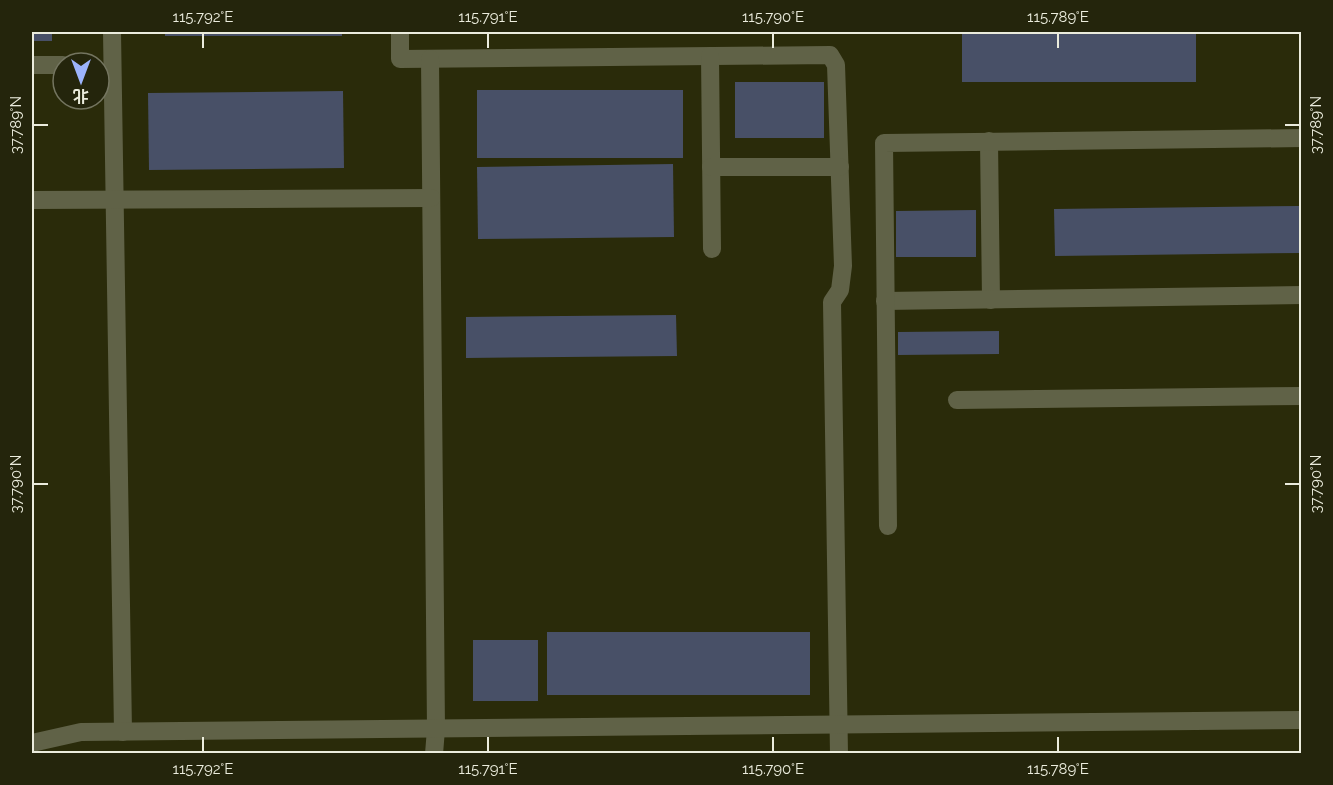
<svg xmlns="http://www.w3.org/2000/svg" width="1333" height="785" font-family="Raleway,'Noto Sans SC',sans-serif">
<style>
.built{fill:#2a2b0a;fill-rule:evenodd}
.building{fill:#485067}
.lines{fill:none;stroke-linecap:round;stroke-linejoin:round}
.minor{stroke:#606247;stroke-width:18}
.ticks{fill:none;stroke:#ebecdd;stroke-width:2}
.neatline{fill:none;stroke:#ebecdd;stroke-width:2}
.ticks-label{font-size:15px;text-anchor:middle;fill:#ebecdd}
</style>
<rect width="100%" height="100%" fill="#24250c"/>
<!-- built -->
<path class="built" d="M32,32h1269v721h-1269zM63,63h36v36h-36z"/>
<!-- building -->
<g class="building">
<rect x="32" y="32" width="20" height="9"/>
<rect x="165" y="32" width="177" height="4"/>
<rect x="962" y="32" width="234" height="50"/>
<rect x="735" y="82" width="89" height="56"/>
<rect x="477" y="90" width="206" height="68"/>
<path d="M343,91l1,77 -195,2 -1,-77z"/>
<path d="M673,164l1,73 -196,2 -1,-72z"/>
<path d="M1299,206l1,47 -245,3 -1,-47z"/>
<path d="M976,210v47h-80v-46z"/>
<path d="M676,315l1,41 -211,2v-41z"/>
<path d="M999,331v23l-101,1v-23z"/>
<rect x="547" y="632" width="263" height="63"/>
<rect x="473" y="640" width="65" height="61"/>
</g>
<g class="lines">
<!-- minor -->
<g class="minor">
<path d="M112,32l11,700"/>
<path d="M400,32v27l430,-4 6,10 7,201 -3,24 -8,12 7,452"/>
<path d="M710,56l2,193"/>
<path d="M430,59l6,670 -2,25"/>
<path d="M32,65h31"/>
<path d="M989,141l2,159"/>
<path d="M711,167h129"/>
<path d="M32,200l399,-2"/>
<path d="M885,301l417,-6"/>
<path d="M957,400l345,-4"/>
<path d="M888,526l-4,-383 418,-5"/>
<path d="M32,743l49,-11 1221,-12"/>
</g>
</g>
<!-- ticks -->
<path class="ticks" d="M203,33v15M488,33v15M773,33v15M1058,33v15M33,125h15M1285,125h15M33,484h15M1285,484h15M203,737v15M488,737v15M773,737v15M1058,737v15"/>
<!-- border -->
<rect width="1333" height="785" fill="none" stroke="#24250c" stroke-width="66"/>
<!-- north arrow -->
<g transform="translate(81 81) rotate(180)"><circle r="28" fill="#24250c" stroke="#747560" stroke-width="1.5"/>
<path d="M0-4.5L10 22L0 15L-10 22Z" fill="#9cb4fd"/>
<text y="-9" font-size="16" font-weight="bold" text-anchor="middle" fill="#ebecdd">北</text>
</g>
<rect x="33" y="33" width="1267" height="719" class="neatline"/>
<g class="ticks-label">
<text x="203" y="22">115.792°E</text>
<text x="488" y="22">115.791°E</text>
<text x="773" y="22">115.790°E</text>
<text x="1058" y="22">115.789°E</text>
<text transform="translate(1316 125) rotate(-90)" y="5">37.789°N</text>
<text transform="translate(16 125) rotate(-90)" y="5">37.789°N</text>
<text transform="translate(1316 484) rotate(-90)" y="5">37.790°N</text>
<text transform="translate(16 484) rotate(-90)" y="5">37.790°N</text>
<text x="203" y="774">115.792°E</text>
<text x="488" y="774">115.791°E</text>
<text x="773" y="774">115.790°E</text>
<text x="1058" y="774">115.789°E</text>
</g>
</svg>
